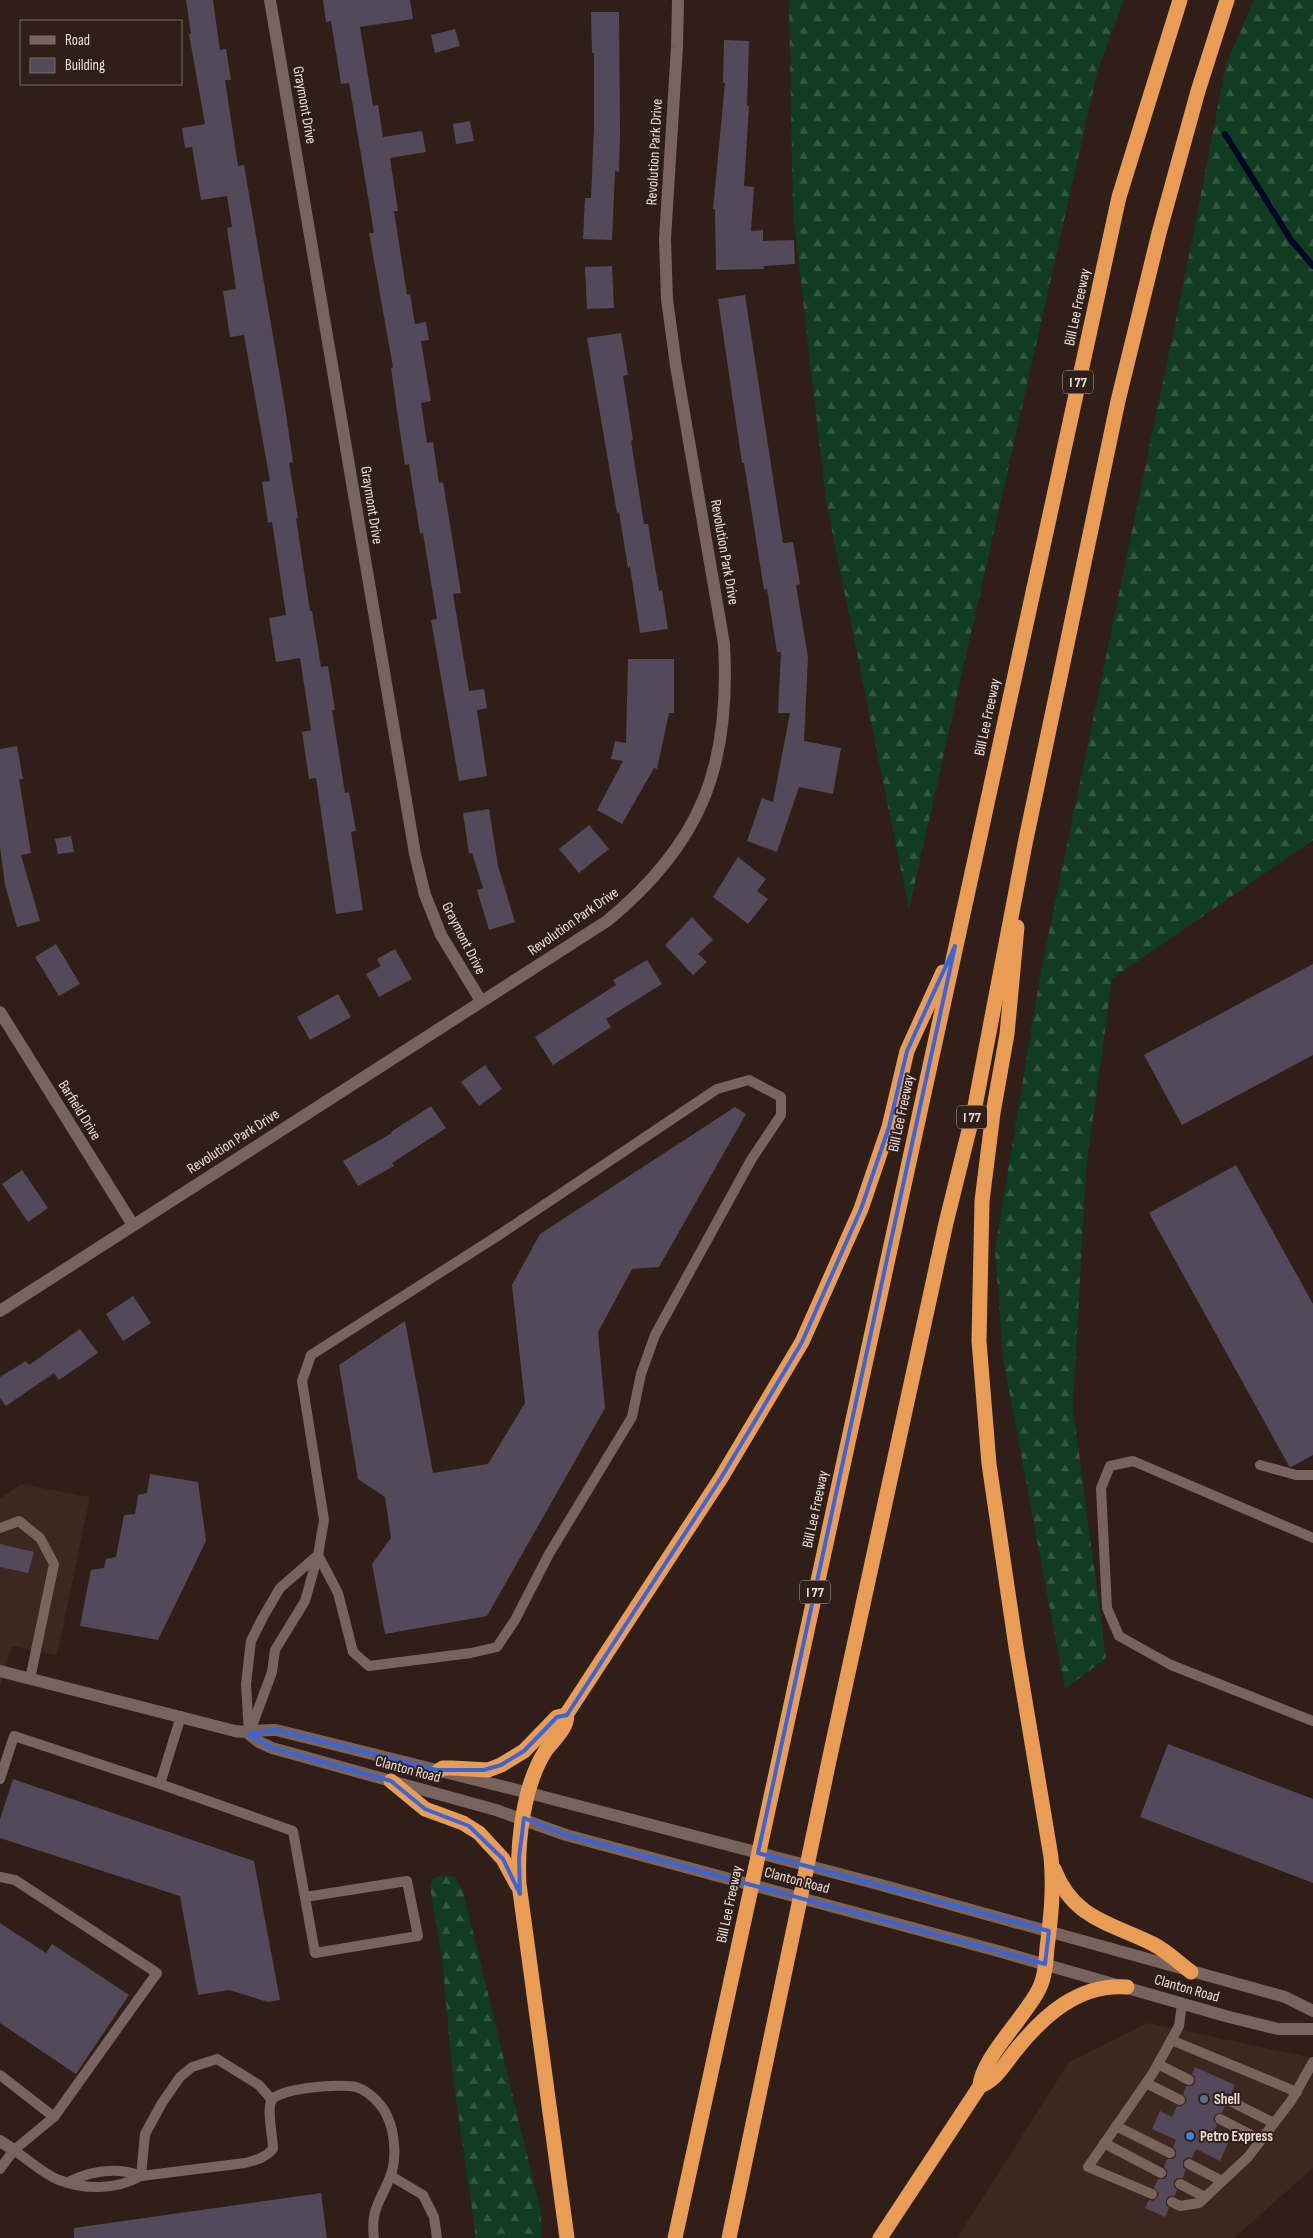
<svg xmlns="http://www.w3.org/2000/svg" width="1313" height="2238" font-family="'Sofia Sans Condensed',sans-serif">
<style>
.built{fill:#3e271e}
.forest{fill:url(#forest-firs)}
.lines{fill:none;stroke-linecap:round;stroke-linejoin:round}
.stream{stroke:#000626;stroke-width:6}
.building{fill:#544958}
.lane{stroke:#78645c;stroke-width:10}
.street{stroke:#78645c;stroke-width:12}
.secondary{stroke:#78645c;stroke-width:12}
.highway{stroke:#e99c56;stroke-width:15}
.marked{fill:none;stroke:#3c64d9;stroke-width:4;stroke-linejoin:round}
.service-dot{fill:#5c6f8a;stroke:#2f1f18;stroke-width:2}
.shop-dot{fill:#3f7fe0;stroke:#2f1f18;stroke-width:2}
.labels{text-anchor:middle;stroke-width:4;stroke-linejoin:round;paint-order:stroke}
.shield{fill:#2f1f18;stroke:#b3a6a1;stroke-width:1}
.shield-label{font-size:14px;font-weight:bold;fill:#ece0dc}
.street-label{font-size:15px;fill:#ece0dc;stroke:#2f1f18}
.poi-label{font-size:15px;font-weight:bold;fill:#ece0dc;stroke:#2f1f18;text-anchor:start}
</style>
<defs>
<pattern id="forest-firs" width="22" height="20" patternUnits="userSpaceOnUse" patternTransform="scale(1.25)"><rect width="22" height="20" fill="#103d1f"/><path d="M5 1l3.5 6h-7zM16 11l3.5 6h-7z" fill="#33593f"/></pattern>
</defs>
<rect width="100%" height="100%" fill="#2f1f18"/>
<!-- built -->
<g class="built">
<path d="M21,1484l69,13 -33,158 -45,-9 -12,41v-188z"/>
<path d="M1148,2023l165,35v110l-79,70h-277l112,-176z"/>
</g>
<!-- forest -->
<g class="forest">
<path d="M789,0h335l-26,69 -189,840 -83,-408 -33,-289z"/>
<path d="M1254,0h59v840l-201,139 -26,191 -13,238 33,250 -41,31 -62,-330 -8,-110 46,-278 150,-725 35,-182z"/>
<path d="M442,1875l13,2 8,14 78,321v26h-65l-23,-160 -11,-120 -12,-72 2,-7z"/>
</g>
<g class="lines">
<!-- stream -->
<path class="stream" d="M1225,134l66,106 22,26"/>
</g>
<!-- building -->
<g class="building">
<path d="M186,0h27l7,50 6,-1 5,31h-6l13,86 6,-1 41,242 8,55 -4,1 9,55h-2l14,93h2l9,56 7,-1 7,44h-3l13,83 4,-1 7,39 -5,1 12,78 -27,4 -20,-136 -7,1 -7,-47 9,-2 -11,-72 -24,4 -7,-44 17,-3 -14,-93 -4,1 -6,-41 8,-1 -26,-146 -14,2 -7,-46 13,-2 -9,-61 5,-1 -5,-31 -26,4 -9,-53 -7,1 -3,-20 23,-4 -16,-90h2z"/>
<path d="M323,0h87l3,19 -53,8 13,79 5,-1 5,32 39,-6 4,21 -36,6 8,53h-4l13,84 3,-1 5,30 11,-2 3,18 -8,1 10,60 -10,2 6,40 6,-1 6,41 4,-1 10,61 8,50 -8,1 16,97 15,-2 3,19 -10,2 10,66 -28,5 -28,-161 6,-1 -14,-86 -3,1 -11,-70 -4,1 -6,-40 -8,-57 2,-1 -24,-134h5l-25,-150 -8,1 -10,-63 -5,1z"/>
<path d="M591,12h28l1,121 -1,39 -4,-1 -3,69 -29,-1 2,-41h6l3,-71v-74h-2z"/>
<path d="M455,29l5,17 -25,7 -4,-18z"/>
<path d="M724,40l25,1 -2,65h2l-5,80 10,1 -3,44 12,-1v11l31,-1 1,24 -31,2v3l-48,1 -1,-61h-2l12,-126h-2z"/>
<path d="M470,121l4,20 -18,3 -3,-20z"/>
<path d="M612,266l2,42 -27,1 -2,-42z"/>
<path d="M745,295l38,248 10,-1 7,42 -4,1 12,72 -4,84 37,7 -8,46 -34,-7 -22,65 -30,-11 15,-43 11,4 17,-89h-12l3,-61h-4l-10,-63 -3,1 -20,-127h-2l-24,-164z"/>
<path d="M621,333l7,42 -5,1 10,64 -2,1 13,83h4l11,67 3,-1 6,39 -28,4 -10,-66 -2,1 -9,-56 -2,1 -30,-175z"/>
<path d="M628,659h46v54h-5l-12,56 -3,-1 -32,56 -25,-14 26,-49 -12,-2 4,-18 11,2z"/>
<path d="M17,746l6,33h-4l12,74 -10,2 19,66 -23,6 -12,-42 -5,-38v-98z"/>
<path d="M489,809l9,57 17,56 -26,8 -12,-40 6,-2 -11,-35 -3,1 -6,-41z"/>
<path d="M589,825l20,24 -30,24 -20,-24z"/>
<path d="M71,836l3,16 -16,2 -3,-15z"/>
<path d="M738,857l28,22 -9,12 11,8 -20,25 -35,-27z"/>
<path d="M692,917l21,23 -15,14 9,8 -14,13 -28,-30z"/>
<path d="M56,944l24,40 -21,12 -24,-39z"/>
<path d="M395,949l17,30 -33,18 -13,-23 15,-8 -4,-7z"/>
<path d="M647,960l15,24 -56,35 5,8 -58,38 -18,-28 81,-52 -3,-5z"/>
<path d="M1313,964v91l-131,70 -38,-70z"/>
<path d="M338,994l13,23 -41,23 -13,-23z"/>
<path d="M485,1065l17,24 -23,17 -18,-24z"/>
<path d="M431,1106l15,22 -54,35 2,3 -36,20 -15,-25 49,-28 -1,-1z"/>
<path d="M735,1107l11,7 -87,153 -27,2 -34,63 7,76 -118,208 -102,18 -13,-70 19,-26 -6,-41 -27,-18 -19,-114 66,-44 28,152 55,-9 37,-61 -13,-118 28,-51z"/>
<path d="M1236,1165l77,139v151l-22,12 -2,-1 -140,-253z"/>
<path d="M22,1170l26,38 -20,14 -26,-38z"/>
<path d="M133,1296l18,27 -28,18 -17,-27z"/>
<path d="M80,1329l18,24 -39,27 -5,-7 -48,33 -6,-8v-21l26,-16 3,4z"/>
<path d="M150,1474l48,8 8,59 -48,99 -78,-14 11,-56 13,-2 2,-9 10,-2 8,-42 11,-1 3,-19 9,-2z"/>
<path d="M0,1544l34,8 -6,21 -28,-6z"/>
<path d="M1168,1744l145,55v84l-173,-66z"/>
<path d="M13,1779l241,82 26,139 -12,2 -39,-12 -31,5 -18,-99 -180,-58v-19z"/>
<path d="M0,1923l46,30 6,-9 77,51 -53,79 -76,-51z"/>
<path d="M1195,2067l40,18 -4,9 -4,-1 -5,4 -1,4 4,5 -3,7 -6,1 -3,5 4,6 -5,10 16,8 -8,18 -24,-12 -4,9 -4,-1 -5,3v7l3,3 -3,8h-6l-3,3v6l3,3 -2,6h-6l-3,3v6l3,3 -4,9 -20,-9 4,-8 4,1 5,-4 1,-4 -5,-5 4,-9h6l3,-3v-6l-3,-3 3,-8h6l3,-3v-6l-3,-3 3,-7 -24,-11 8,-18 12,6 5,-11 4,1 5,-4 1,-4 -4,-5 3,-8h6l3,-3v-6l-3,-3z"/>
<path d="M321,2193l6,45h-253v-10z"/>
</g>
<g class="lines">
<!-- lane -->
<g class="lane">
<path d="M1260,1465l36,10h17"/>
<path d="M0,1528l19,-7 21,17 14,26 -24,115"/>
<path d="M1313,1538l-180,-77 -23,5 -9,22 6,120 12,28 52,29 142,56"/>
<path d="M318,1555l20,38 15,59 16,14 102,-13 26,-6 18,-27 34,-66 83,-137 9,-43 14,-39 96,-175 30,-45v-18l-32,-17 -32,9 -218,146 -188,120 -9,26 22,139 -6,35 -13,46 -30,49 -3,22 -23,62 -3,-50 5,-43 12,-24 17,-29 38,-33"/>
<path d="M0,1779l14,-43 146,48 21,-68"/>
<path d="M160,1784l133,47 22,122 103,-17 -11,-55 -102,16"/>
<path d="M0,1877l15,3 142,93 -103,144 -40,33 -14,19"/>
<path d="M1171,2040l126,52"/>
<path d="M1158,2064l31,16"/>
<path d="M0,2075l54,42"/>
<path d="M1146,2083l34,17"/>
<path d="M272,2100l-13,-15 -42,-26 -25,8 -12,10 -18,26 -17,31 -4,42 104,-13c11,-3 20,-5 28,-14 0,-12 -7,-41 -1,-49 7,-12 70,-17 84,-13 13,4 27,18 32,31 7,16 9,42 2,59 -9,24 -20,32 -16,61"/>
<path d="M1228,2100l46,23"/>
<path d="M1220,2119l41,21"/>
<path d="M1116,2126l54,27"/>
<path d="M1104,2143l57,30"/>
<path d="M14,2150c13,9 31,25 45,30 26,10 57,10 82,-4 -24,-9 -50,-5 -73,6"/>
<path d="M1189,2164l33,17"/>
<path d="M391,2176l32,19 11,22 3,21"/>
<path d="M1180,2184l25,13"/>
<path d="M1152,2194l-64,-27 65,-94 26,-47 3,-22"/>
<path d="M1172,2202l8,4 19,-3 49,-46 43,-56 22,-39"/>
</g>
<!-- street -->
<g class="street">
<path d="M270,0l145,854 10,41 16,40 40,66"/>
<path d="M0,1012l133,213"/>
<path d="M0,2141l14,9"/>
</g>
<!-- secondary -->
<g class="secondary">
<path d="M0,1311l607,-390c95,-78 124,-156 117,-277l-48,-278 -9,-67 -2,-60 12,-192 1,-47"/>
<path d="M0,1671l235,60c15,3 25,-2 41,-1l253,63 345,90 411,114 28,14"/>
<path d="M249,1734l10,8 13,6 224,62 70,25 432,116 231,66 49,12h35"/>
</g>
<!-- highway -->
<g class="highway">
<path d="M438,1771l5,-3h9l36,2 13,-5 23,-14 33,-34 9,-2"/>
<path d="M391,1781l34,28 38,14 16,10 24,26 14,26"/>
<path d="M1054,1869c19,50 57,54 99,75 14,7 26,19 38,28"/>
<path d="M980,2086c16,-6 24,-21 35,-35 28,-35 64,-68 112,-64"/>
<path d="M567,2238l-48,-354c-2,-41 4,-99 27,-134 6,-8 24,-25 20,-35l155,-237 81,-136 59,-133 28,-82 18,-76 36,-79"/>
<path d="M675,2238l444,-2041 61,-197"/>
<path d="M729,2238l101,-482 116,-533 29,-117 50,-262 93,-443 41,-168 39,-142 29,-91"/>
<path d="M880,2238l100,-152c1,-27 46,-70 59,-97 6,-12 7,-27 8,-41 4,-31 7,-60 4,-91l-35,-210 -27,-183 -10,-123 3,-140 11,-88 14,-79 10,-107"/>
</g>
</g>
<!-- marked area -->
<path class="marked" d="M955,946l-197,907 291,78 -4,33 -479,-129 -42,-17 -5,40 1,36 -17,-35 -34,-33 -44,-17 -34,-28 -119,-33 -23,-14 27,-4 161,40h47l17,-5 23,-14 33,-34 10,-2 154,-237 81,-136 59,-133 28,-82 18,-76z"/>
<!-- markers -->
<circle class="service-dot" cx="1204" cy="2099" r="5"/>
<circle class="shop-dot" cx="1190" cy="2136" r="5"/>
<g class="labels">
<!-- shield labels -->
<g class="shield">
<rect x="1063" y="370.5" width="30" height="23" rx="4"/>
<rect x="957" y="1105.5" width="30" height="23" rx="4"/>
<rect x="800" y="1580.5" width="30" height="23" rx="4"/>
</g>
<g class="shield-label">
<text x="1078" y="387">I 77</text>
<text x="972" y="1122">I 77</text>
<text x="815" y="1597">I 77</text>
</g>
<!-- street labels -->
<g class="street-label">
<text transform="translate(305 105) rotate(80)" y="5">Graymont Drive</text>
<text transform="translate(654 152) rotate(-87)" y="5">Revolution Park Drive</text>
<text transform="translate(1077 307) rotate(-78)" y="5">Bill Lee Freeway</text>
<text transform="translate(372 505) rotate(81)" y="5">Graymont Drive</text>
<text transform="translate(725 552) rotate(80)" y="5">Revolution Park Drive</text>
<text transform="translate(987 717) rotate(-78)" y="5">Bill Lee Freeway</text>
<text transform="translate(573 921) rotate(-35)" y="5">Revolution Park Drive</text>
<text transform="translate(464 938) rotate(63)" y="5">Graymont Drive</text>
<text transform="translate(80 1110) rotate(58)" y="5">Barfield Drive</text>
<text transform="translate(901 1113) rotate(-78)" y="5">Bill Lee Freeway</text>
<text transform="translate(233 1141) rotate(-33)" y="5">Revolution Park Drive</text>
<text transform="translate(815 1509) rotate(-78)" y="5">Bill Lee Freeway</text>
<text transform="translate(408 1769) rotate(15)" y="5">Clanton Road</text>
<text transform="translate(797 1880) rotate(15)" y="5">Clanton Road</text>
<text transform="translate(729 1904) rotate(-78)" y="5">Bill Lee Freeway</text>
<text transform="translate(1187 1988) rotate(16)" y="5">Clanton Road</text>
</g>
<!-- poi labels -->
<g class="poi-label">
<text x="1214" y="2104">Shell</text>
<text x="1200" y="2141">Petro Express</text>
</g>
</g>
<!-- legend -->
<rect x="20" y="20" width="162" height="65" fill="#2f1f18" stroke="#7b6c66"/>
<rect x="30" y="36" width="25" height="8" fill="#78645c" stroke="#7b6c66"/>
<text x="65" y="45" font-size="15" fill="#ece0dc">Road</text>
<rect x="30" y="58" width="25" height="15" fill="#544958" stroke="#7b6c66"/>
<text x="65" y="70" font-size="15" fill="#ece0dc">Building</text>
</svg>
